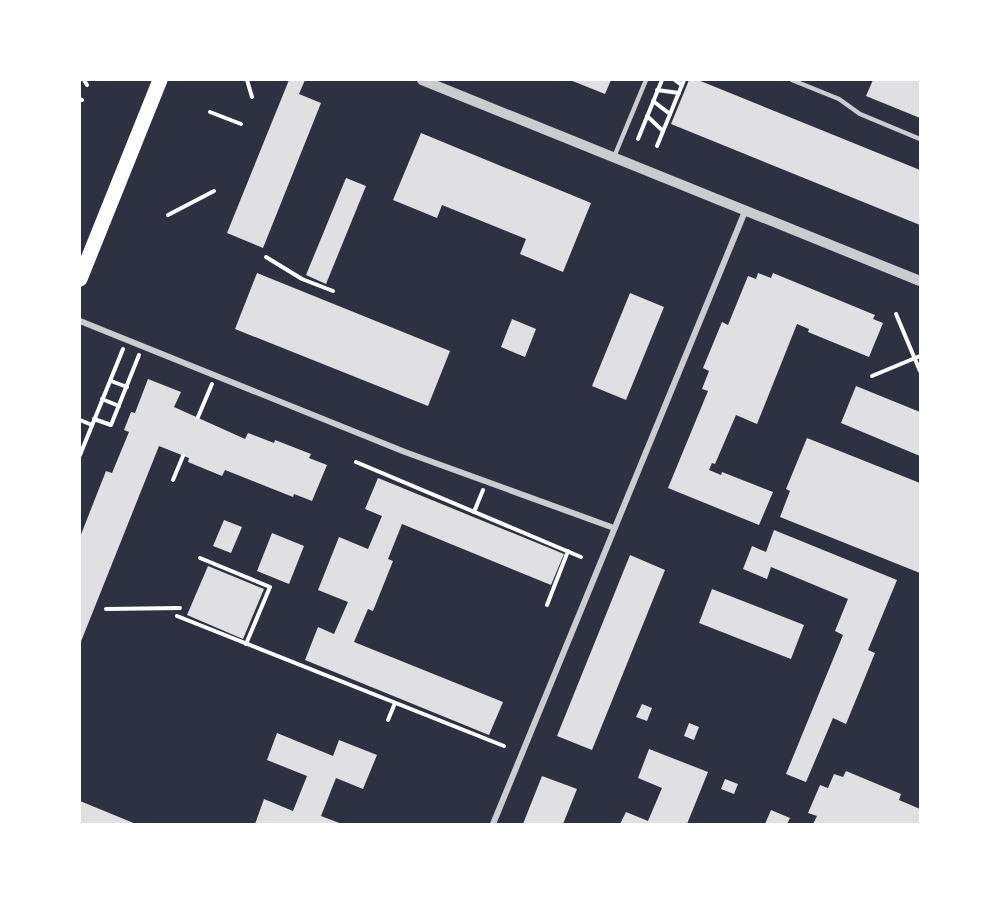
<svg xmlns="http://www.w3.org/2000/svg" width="1000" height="904" font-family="'Source Sans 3',sans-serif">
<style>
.building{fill:#e0e0e3}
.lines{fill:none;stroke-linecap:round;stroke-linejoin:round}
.path{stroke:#fff;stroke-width:4}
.service{stroke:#caccd0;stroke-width:4.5}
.minor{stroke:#caccd0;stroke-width:6}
.tertiary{stroke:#caccd0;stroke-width:10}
.primary{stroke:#fff;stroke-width:15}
</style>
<rect width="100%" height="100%" fill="#2d3142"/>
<!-- building -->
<g class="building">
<path d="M289,80h16l-6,14 22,9 -58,145 -36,-15z"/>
<path d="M570,80h41l-6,14z"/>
<path d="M689,80h9l222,90v55l-249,-101z"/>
<path d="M873,80h47v38l-54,-22z"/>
<path d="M421,133l170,70 -28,69 -43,-18 6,-15 -84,-34 -5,13 -44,-18z"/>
<path d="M346,178l20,8 -40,98 -20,-9z"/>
<path d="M257,273l193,78 -22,55 -193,-77z"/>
<path d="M758,273l13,5 2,-5 102,42 -2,4 10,4 -14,34 -61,-25 1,-3 -12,-5 -40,100 -21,-9 -21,49 -3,-1 -3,7 12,5 1,-3 51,20 -14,33 -91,-37 40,-97 -6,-2 7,-18 -6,-3 19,-46 6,3 20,-49 8,3z"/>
<path d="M630,293l34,14 -38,93 -34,-14z"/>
<path d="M512,319l24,10 -11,28 -24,-10z"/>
<path d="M148,379l33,13 -7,15 71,32 3,-6 26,10 1,-3 36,14 -2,4 18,7 -15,36 -18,-7 -1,3 -68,-27 -3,6 -34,-14 1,-4 -30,-12 -79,198v-107l26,-66 6,2 17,-41 -5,-2 7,-18 4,1z"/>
<path d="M856,386l64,26v44l-79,-33z"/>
<path d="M807,438l113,45v90l-140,-56 10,-26 -4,-2z"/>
<path d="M378,478l186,76 -13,31 -149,-61 -14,35 5,2 -20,50 -5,-2 -14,33 149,60 -14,33 -184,-75 13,-33 16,7 14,-32 -30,-12 21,-53 29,12 14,-33 -17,-7z"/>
<path d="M224,520l18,7 -11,26 -18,-7z"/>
<path d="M774,530l123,50 -29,70 7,3 -29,71 -13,-6 -27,64 -20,-8 57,-139 -8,-4 13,-32 -77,-32 -4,12 -24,-10 9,-23 14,6z"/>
<path d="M272,533l32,13 -15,38 -32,-13z"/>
<path d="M630,555l35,15 -73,180 -35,-14z"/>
<path d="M208,566l56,23 -21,50 -56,-24z"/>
<path d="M712,589l92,36 -13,34 -92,-36z"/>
<path d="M642,704l10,4 -5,13 -11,-4z"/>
<path d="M689,723l10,4 -5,13 -10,-4z"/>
<path d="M277,733l56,23 6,-16 38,15 -14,34 -27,-11 -15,38 21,8h-87l9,-25 29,12 14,-35 -40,-16z"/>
<path d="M649,749l59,23 -21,52h-67l6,-12 22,9 14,-33 -24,-10z"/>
<path d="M846,771l55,23 -2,6 21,9v15h-107l4,-8 -9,-3 12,-28 8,3 6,-14 9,3z"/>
<path d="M542,776l35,13 -14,35h-40z"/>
<path d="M725,779l13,5 -4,10 -13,-5z"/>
<path d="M80,801l56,23h-56z"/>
<path d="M771,810l19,8 -3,6h-22z"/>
</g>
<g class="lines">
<!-- path -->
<g class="path">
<path d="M84,80l3,5"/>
<path d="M247,80l5,17"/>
<path d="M675,80l7,5"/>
<path d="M657,90l22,3"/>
<path d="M80,99l2,1"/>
<path d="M653,101l17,13"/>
<path d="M210,112l31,12"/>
<path d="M647,116l16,15"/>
<path d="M638,139l24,-59"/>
<path d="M657,146l27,-66"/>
<path d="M168,215l46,-24"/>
<path d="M266,257l36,22 31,12"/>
<path d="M896,314l24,57"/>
<path d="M872,376l48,-20"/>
<path d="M111,381l16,6"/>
<path d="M102,399l17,7"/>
<path d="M198,417l14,-33"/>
<path d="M94,419l17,6 28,-70"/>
<path d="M80,420l12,5"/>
<path d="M80,455l43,-106"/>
<path d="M356,462l225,95"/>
<path d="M173,480l10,-24"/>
<path d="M474,512l9,-22"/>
<path d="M200,558l70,29 -24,57"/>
<path d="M547,605l21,-54"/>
<path d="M106,609l74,-1"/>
<path d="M177,616l327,130"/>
<path d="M388,720l7,-17"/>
</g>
<!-- service -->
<g class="service">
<path d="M792,80l47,19 21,15 60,25"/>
<path d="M614,157l32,-77"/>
</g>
<!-- minor -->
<g class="minor">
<path d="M80,321l325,131 209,76"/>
<path d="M493,824l253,-615"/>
</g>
<!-- tertiary -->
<path class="tertiary" d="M422,80l498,201"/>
<!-- primary -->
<path class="primary" d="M80,279l80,-199"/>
</g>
<!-- border -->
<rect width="1000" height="904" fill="none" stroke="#ffffff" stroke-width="162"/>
</svg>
